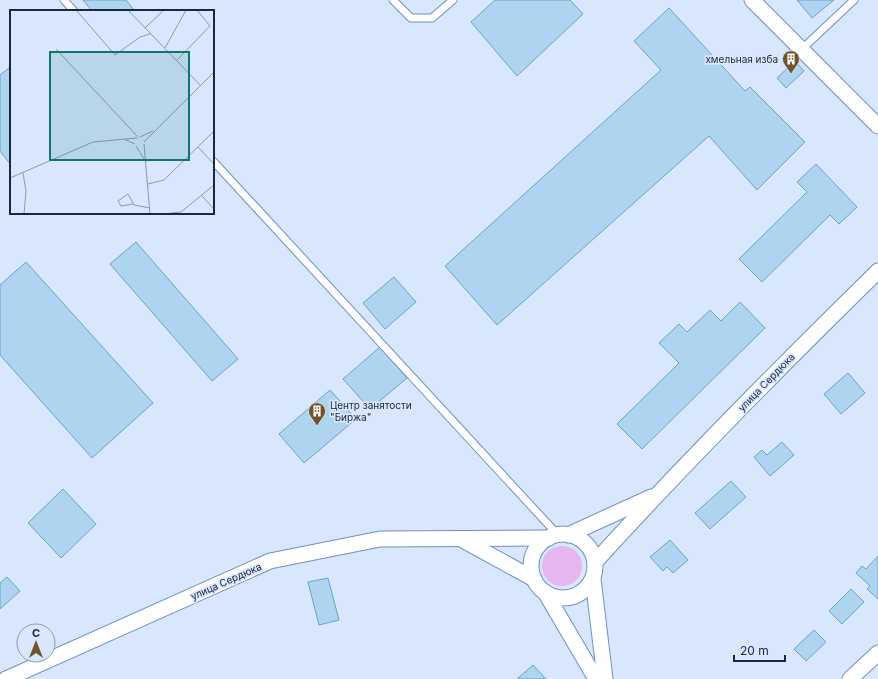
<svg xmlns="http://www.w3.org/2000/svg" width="878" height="679" font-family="Inter,sans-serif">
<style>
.green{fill:#e5b6ef}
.building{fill:#afd4f0;stroke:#67a4ce}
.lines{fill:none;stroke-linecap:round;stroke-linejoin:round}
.service-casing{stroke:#6f90c5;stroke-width:9}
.minor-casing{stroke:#6f90c5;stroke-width:17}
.service{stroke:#fff;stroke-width:7}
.minor{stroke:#fff;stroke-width:15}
.labels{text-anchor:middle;stroke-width:3.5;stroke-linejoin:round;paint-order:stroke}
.poi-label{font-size:10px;fill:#1a273d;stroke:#d8e6fe;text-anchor:end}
.street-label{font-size:10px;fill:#1a273d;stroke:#d8e6fe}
.inset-road{fill:none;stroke:#8c9ab1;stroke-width:1}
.view{fill:#0f766e;fill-opacity:0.15;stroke:#0f766e;stroke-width:2}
.inset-edge{fill:none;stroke:#1a273d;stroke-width:2}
</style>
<rect width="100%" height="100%" fill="#d8e6fe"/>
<!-- green -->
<circle class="green" cx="562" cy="566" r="20"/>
<!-- building -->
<g class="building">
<path d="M83,0h43l9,11h-43z"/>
<path d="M495,0h75l13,14 -66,62 -46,-54z"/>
<path d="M797,0h37l-22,18z"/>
<path d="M669,8l76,83 5,-4 55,55 -48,48 -48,-54 -212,189 -52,-59 216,-196 -27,-29z"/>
<path d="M795,61l9,10 -18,17 -9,-10z"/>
<path d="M9,68l2,3v94l-11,-14v-76z"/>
<path d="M816,164l41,43 -18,17 -9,-9 -68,67 -23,-23 68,-67 -10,-10z"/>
<path d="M136,242l102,117 -26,22 -102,-117z"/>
<path d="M26,262l127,141 -61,55 -92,-103v-70z"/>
<path d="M394,277l22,25 -31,27 -22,-26z"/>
<path d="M740,302l25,26 -123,121 -25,-25 62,-61 -20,-20 20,-19 8,8 23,-22 11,11z"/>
<path d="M380,347l27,31 -37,31 -27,-30z"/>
<path d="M848,373l17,20 -24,21 -17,-20z"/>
<path d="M330,390l26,29 -52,44 -25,-29z"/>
<path d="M782,442l12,13 -24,21 -16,-19 8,-7 5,5z"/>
<path d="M731,481l15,16 -36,32 -15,-16z"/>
<path d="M63,489l33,35 -35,34 -33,-35z"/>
<path d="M670,540l18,20 -15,13 -6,-6 -4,4 -13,-14z"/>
<path d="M878,556v43l-11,-10 3,-3 -14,-13 6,-7 4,3z"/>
<path d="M7,577l13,14 -20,18v-26z"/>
<path d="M328,578l11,42 -20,5 -11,-43z"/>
<path d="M851,589l13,13 -22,22 -13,-13z"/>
<path d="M814,630l12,12 -20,19 -12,-12z"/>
<path d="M533,665l13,14h-29z"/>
</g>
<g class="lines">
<!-- service casing -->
<g class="service-casing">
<g id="service">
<path d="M64,0l10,11"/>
<path d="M393,0l18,18h21l21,-18"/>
<path d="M802,49l52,-49"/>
<path d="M213,161l345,374"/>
</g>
</g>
<!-- minor casing -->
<g class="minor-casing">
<g id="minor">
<path d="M752,0l126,126"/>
<circle cx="563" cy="566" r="32"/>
<path d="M568,535l83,-38"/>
<path d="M461,539l73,40"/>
<path d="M595,562c91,-100 186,-196 283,-291"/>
<path d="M593,579l12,100"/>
<path d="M545,592l51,87"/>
<path d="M6,679l264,-118 110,-22 169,-1"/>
<path d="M850,679l28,-26"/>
</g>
</g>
<!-- service -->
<use href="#service" class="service"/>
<!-- minor -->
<use href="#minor" class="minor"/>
</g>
<!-- icons -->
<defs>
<g id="building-pin" transform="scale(0.9)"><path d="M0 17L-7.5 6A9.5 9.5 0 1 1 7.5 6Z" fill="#6e5426" stroke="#d8e6fe"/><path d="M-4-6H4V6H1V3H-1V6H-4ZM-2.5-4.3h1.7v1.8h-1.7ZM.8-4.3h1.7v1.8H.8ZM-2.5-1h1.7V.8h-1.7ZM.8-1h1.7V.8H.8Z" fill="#fff"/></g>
</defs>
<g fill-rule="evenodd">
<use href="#building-pin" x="791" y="59"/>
<use href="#building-pin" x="317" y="411"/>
</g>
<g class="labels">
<!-- poi labels -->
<g class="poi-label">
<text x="778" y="63">хмельная изба</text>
<text x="330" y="409" text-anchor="start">Центр занятости<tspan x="330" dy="12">"Биржа"</tspan></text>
</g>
<!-- street labels -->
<g class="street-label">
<text transform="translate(766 382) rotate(-46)" y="4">улица Сердюка</text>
<text transform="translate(226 581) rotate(-24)" y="4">улица Сердюка</text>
</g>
</g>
<!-- overview -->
<g transform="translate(10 10)">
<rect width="204" height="204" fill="#d8e6fe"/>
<path class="inset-road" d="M66,0l39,45 25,-18 10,-3M118,0l72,75M135,18l19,-18M155,38l21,-38M46,39l82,88M167,50l33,-34 -13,-16M130,127l13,-6M114,129l11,5M134,132l70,-70M134,134l6,70M126,136l10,16M188,137l16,17M13,163l3,18 -2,23M0,168l83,-36 44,-4M138,174l16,-4 50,-49M191,185l13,14M123,194l-12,2 -3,-5 10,-7 6,11 16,3M152,204l19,-2 33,-27"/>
<path class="view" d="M40,42h139v108h-139z"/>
<rect width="204" height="204" class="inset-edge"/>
</g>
<!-- north arrow -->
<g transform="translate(36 643)"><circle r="19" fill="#d8e6fe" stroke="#8c9ab1"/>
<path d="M0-3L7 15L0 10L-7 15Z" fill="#6e5426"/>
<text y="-6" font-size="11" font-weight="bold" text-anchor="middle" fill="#1a273d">С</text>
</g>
<!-- scale -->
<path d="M734 655v6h51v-6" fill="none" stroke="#1a273d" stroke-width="2"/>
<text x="740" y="655" font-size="12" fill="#1a273d" stroke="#d8e6fe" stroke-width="3" paint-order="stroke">20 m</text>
</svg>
